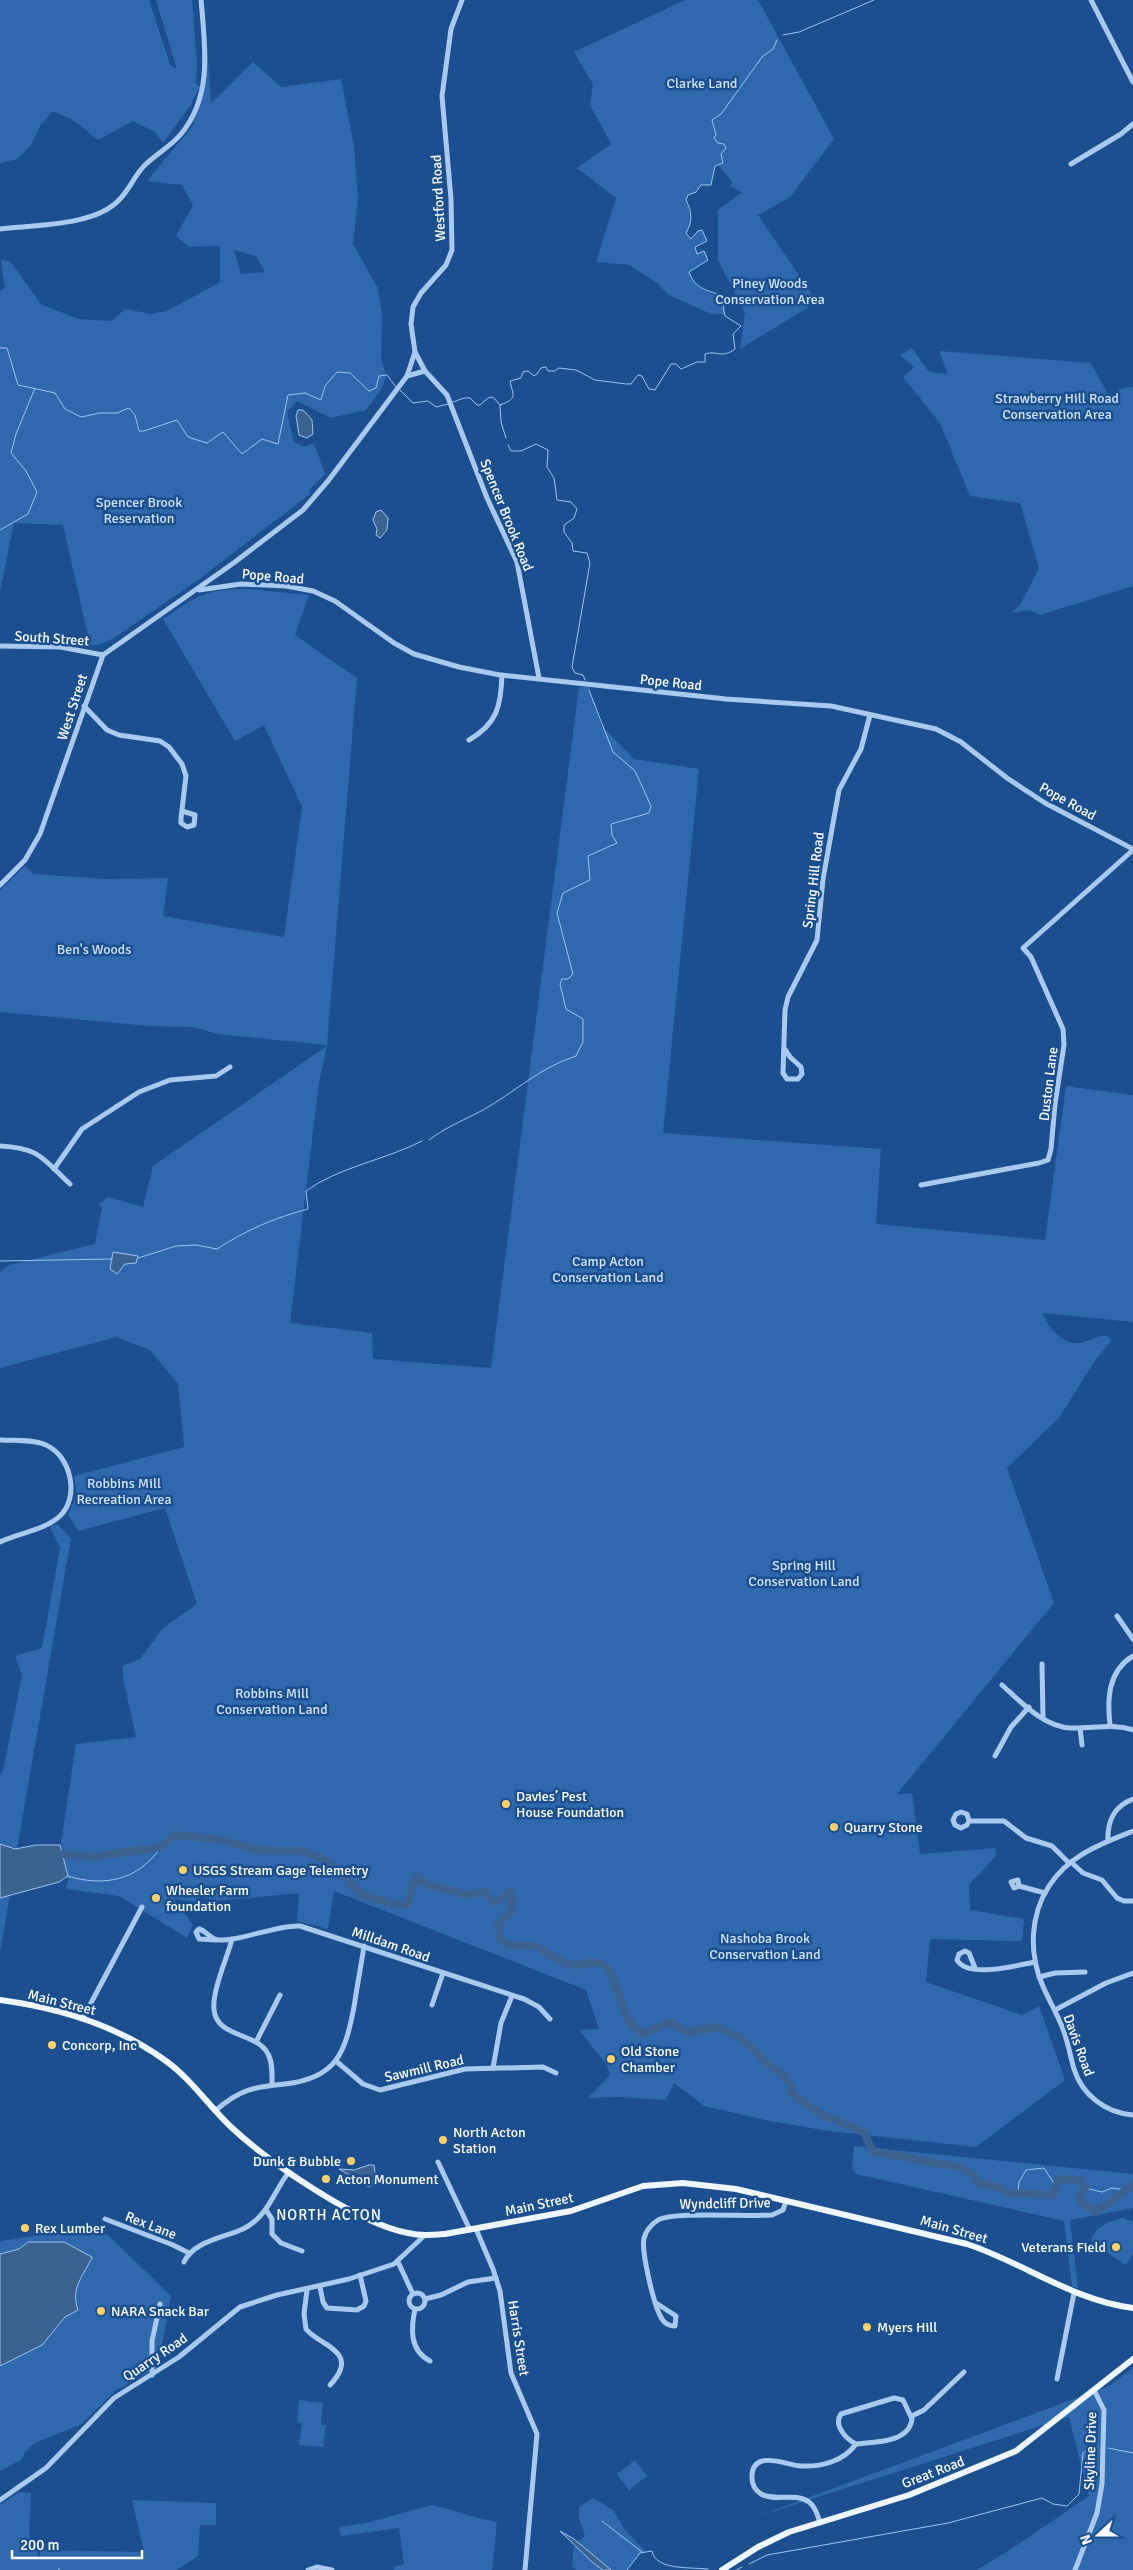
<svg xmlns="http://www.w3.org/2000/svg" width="1133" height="2570" font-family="Signika,sans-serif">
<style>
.green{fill:#2e69ad;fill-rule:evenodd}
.water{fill:#3c6290;stroke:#9cc4f0}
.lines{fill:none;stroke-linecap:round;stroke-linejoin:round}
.stream{stroke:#9cc4f0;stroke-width:1}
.river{stroke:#3c6290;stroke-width:8}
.minor{stroke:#a9c9ee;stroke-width:5}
.major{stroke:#f0f6ff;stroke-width:6}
.poi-dot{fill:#ffd166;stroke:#1b4f8f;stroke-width:2}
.labels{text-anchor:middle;stroke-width:5;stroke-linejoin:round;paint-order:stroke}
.park-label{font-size:14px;fill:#cfe3fa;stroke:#1b4f8f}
.street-label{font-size:14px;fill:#fff;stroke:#1b4f8f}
.poi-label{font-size:14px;fill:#fff;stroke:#1b4f8f;text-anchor:start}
.neighbourhood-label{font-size:15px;letter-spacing:1px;fill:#fff;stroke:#1b4f8f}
</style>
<rect width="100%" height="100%" fill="#1b4f8f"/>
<!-- green -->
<g class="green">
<path d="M0,0h149l21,64 7,6 -21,-70h36l5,64 -1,20 4,3 -10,19 -27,37 -8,-11 -22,-11 -35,19 -25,-20 -20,-9 -13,15 -9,19 -14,14 -17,4z"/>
<path d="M202,0h2l7,103 42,-41 28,25 60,-8 13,67 4,53 -5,45 25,44 4,29 -1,40 5,20 -5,13 -15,20 -35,8 -34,-17 -10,11 7,30 10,5 10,-4 11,31 -16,16 1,4 -112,86 -84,58 -15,7h-9l-27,-120 -49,-2 -14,69v-301l5,-3 -4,-28 9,1 31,43 37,15 34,2 13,-12 26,5 16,-3 53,-29v-36l-31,1 -13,-11 17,-31 -11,-20 -35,-4 47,-57 -1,-4c21,-38 12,-79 9,-120zM234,250l22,6 9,16 -24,2z"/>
<path d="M685,0h73l76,139 -44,58 -32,18 59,87 -77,47 5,-36 -27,-53v-50l24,-18 -12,-6 3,-3 -15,-19 -3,2 -4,19h-10l-5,7 -8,3c-5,13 10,17 -2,38l5,6 7,-8 4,-1 5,11 -12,6 2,6 7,-2 4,9 -19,12c3,9 12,18 21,21 6,3 11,1 16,7l-2,14h-13l-42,-19 -12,-12 -28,-18 -33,-3 20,-64 -39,-30 34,-24 -21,-39 3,-21 -19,-32z"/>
<path d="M912,348l17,24 19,2 -9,-23 152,12 21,38 6,4 1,-16 14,-2v199l-93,29 -10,-5 -19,3 9,-8 19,-37 -19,-65 -50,-7 -30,-73 -37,-46 11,-10 -14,-12z"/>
<path d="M249,589l60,6 -14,40 62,43 -30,367 -109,-11 -25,-7 -45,-1 -148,-14v-122l25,-24 8,8 74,5 61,-1 -5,38 121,21 18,-130 -38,-82 -29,16 -72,-122c33,-23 44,-31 86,-30z"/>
<path d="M579,687h10l12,38 33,34 65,10 -36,364 218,16 -5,75 169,16 21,-154 67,9v227l-91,-9c8,16 22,35 42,29 8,-2 15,-7 23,-6l4,5 -17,21 -35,56 -52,50 47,135 -157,191 15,-1 8,61 75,-6 1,8 -27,29 1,25 54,9 -2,22 -92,-2 -4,43 96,33 17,-9 26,74 -89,67 -147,-16 -60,-10 -65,-15 -30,-23 -8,17 -47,-3 -31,1 22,-23 -3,-10 -28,-35 20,-1 -13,-39 -252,-99 -6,38 -31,-8 2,-28 -82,8 -17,-4 -5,5 -21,-3 19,26 -6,13 -68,-42 -53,-7 2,-8 -8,-31 16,-106 60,-7 -13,-59v-12l17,-7 23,-31 34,-24 -32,-96 -87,23 -10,-16 9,-21 -3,-18 110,-29 -6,-63 -28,-34 -34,-13 -116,31v-96l9,-7 86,-21 7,-37 -4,-3 11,-7 34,10 10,-41 174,-120 -8,36 -29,241 82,10 1,26 118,9z"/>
<path d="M57,1524l14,14 -54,311h-2l-15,-5v-70l3,-3 19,-96 -7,-19 27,-8 18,-100 -10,-21z"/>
<path d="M10,1894l-10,58v-54z"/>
<path d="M854,2146l279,28v34l-63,12 8,69 -6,-3 -8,-65 -208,-47 -4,-5z"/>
<path d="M1123,2218l10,4v31l-5,10 -4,1 -33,-23c3,-14 18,-20 32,-23z"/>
<path d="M97,2227l12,9 62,60 -13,71 -43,24 -33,33 -47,19 -9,8 -5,9 -21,11v-230z"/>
<path d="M1133,2368v202h-156l31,-19 81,-55 -20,-79 -316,101 356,-132z"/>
<path d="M299,2400l24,3 -2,22h5l-3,22 -24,-2 3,-22 -5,-1z"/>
<path d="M635,2460l12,16 -18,14 -12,-16z"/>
<path d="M19,2492l12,1 -2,40 10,25 2,-8 103,2 -12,-52 84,3v22h-16l-2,31 -21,14h-177v-65z"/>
<path d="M593,2498l20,12 12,20 21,22 -6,1 -13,17h-16l-33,-28 7,-6 -6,-17v-12z"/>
<path d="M432,2505c23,5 41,13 65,17l-5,48h-98v-3l10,-3 -5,-36 -58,8 -2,-9 27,-4z"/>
<path d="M574,2546l29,24h-27l-4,-4z"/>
</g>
<!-- water -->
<g class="water">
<path d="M298,410h5l9,10 1,14 -6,4 -8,-3 -3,-19z"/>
<path d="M381,510l7,8 -1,12 -7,8 -4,-3 1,-6 -4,-9 3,-8z"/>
<path d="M113,1252l25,4 -2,7 -11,1 -8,10 -7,-5z"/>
<path d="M0,1844l15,5 21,-4h24l8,31 -9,6 -59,16z"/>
<path d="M369,2165h5l1,8 -3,12 -3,2 -30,-18 15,1z"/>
<path d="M28,2242h36l28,15c-8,19 -22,30 -14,53l-13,7 -23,28 -42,21v-112l19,-5z"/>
<path d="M560,2531l14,8 37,31h-8l-11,-8z"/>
</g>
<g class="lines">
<!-- stream -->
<g class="stream">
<path d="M783,35l16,-3 75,-32"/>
<path d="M0,348h7l11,37 37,8 10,16 16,8 19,-4h17l12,-5 6,7 4,16h5l33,-11 11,17 19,6 16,-11 19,22 20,-15 16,5 10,-49 17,-2 16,7 4,-14 12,-14 13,1 19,18 7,-3 3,-12 8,-1 9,12"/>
<path d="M399,389l14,14 15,-2 8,6 12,-3"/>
<path d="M453,402l11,-4h6l7,7h3l8,-7 5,-1 7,8c18,-7 13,-9 10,-24l11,-3 2,-6 5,-1 6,5 3,-2 4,-6 5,-1 2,4h7l4,-3 17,2 19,10 31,4h5l7,-9 4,1 7,13 6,1 16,-26h5l5,5 16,-7h8v-8c11,-4 17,5 30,-5l-2,-15 8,-8 -16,-10 -2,-9 3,-7c-9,-11 -29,-5 -37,-28l19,-12 -4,-9 -7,3 -2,-7 12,-6 -5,-11 -4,1 -7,8 -5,-6c7,-12 6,-21 0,-33l2,-5 8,-3 5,-7h10l4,-19 8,-3 -2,-9 5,-6 -2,-4 -6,-1 -4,-5 2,-3 -4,-15 9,-6 41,-57 11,-8 4,-9"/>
<path d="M500,405l1,17 5,16"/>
<path d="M508,445l3,6h10l15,-7 12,6 -1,17 7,11 3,22 14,2 6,7 -3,9 -10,7v7l8,11 1,8 14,2 3,10 -18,104 3,6 8,2 2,5"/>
<path d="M0,530l28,-16 9,-22 -11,-21 -15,-18 5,-19 19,-46"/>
<path d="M429,1140c17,-13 35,-20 54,-30 32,-18 56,-42 93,-54l7,-14v-23l-17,-10 -6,-25 2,-5h6l5,-5 -16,-61 6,-20 27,-13 -2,-24 29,-13 -5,-8 -1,-11 38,-11 2,-7 -16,-35 -22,-19 -24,-62"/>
<path d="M138,1258l38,-12 20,-1 21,4c29,-19 57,-31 91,-40l-2,-18c33,-24 79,-31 116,-50"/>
<path d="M0,1261l112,-2"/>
<path d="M67,1876c37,11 71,5 94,-29"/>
<path d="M1085,2188l17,4 10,-4 14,2"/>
<path d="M1018,2195l1,-13 7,-12 18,-2 11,17"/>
<path d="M1108,2448l25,5"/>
<path d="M602,2521l40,31"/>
<path d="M749,2564l18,-9 181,-32 94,-25 11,6 14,2 12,-12 4,-41 8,-6 7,1"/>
<path d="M59,2570v-2"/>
<path d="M627,2570l13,-17 12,-2c4,19 34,16 56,18"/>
<path d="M736,2570l6,-3"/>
</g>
<!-- river -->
<path class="river" d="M53,1858l10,-4 30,3 68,-10 13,-12 49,5 33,10 46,1 25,10 36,34 34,10 11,-1 6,-24 3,-3 11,8 40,10 16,-3 11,10 15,-10 3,7 -2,13 -13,12 2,14 6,6c9,2 18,0 27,2 14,4 26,17 41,19 11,1 24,-8 33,3 15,21 12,53 36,66l27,-12 17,10 31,-5 19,9 17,13 11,13 19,14 7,9 1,9 31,21 41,17 8,19 90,17 11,7 5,8 19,4 12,6 44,2 6,-16 21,1 5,8 -6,7 3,8 14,9 37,-27"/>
<!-- minor -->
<g class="minor">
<path d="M1091,0l42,82"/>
<path d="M1071,164l50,-30 12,-10"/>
<path d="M0,229c34,-4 95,-3 119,-29 11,-11 16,-26 27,-36 12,-11 25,-18 35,-30 32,-39 24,-87 20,-134"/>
<path d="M415,352l10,19"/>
<path d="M407,376l18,-5 22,24 40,103 30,64 22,116"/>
<path d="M199,590l42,-6 45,2 27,5 22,10 59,42 20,11 45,13 41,8 226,24 105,7 105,23 25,13 46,36 38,25 88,46"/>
<path d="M0,646l60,1 43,8"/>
<path d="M84,706l23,24 12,5 41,6 9,6 13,17 4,12 -5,42v5l6,4 7,-2 1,-10 -13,-4"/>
<path d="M469,740c28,-16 32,-34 33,-65"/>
<path d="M0,885l25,-25 15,-26 63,-179 132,-93 68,-52 25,-29 79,-105 8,-24 -4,-28 2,-17 8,-14 25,-28 6,-15 -1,-51 -9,-103 9,-67 11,-29"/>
<path d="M784,1048l6,9 11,10 1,7 -4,5h-11l-4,-6 2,-63 3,-13 29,-57 6,-61 16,-89 22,-41 9,-34"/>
<path d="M0,1146c40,2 42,12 70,38"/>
<path d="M54,1169l28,-40 57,-37 31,-12 46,-4 14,-9"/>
<path d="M921,1185l118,-22 9,-3 3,-11 4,-45 9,-59 -1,-16 -32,-72 -8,-9 110,-98"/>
<path d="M0,1440c14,1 32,-1 46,5 25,11 34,52 14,71 -15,14 -42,17 -60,26"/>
<path d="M1117,1616l16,23"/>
<path d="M1042,1664l1,54"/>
<path d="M1002,1685c19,17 42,42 69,43 21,1 41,-5 62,2"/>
<path d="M1110,1725c-3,-26 -2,-54 23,-69"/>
<path d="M1080,1728l2,17"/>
<path d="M995,1756l16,-29 18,-20"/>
<path d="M969,1821l-2,4 -6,3 -6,-3 -2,-5 3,-6 5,-2 6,2 2,7h35l22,17 26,8 17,17"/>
<path d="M1133,1831c-32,13 -64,24 -84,55 -19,29 -20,67 -7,98 6,15 15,29 21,45 5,13 7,26 11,40 8,26 32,44 59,46"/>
<path d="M1108,1841c-1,-19 6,-35 25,-42"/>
<path d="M1071,1862l12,11 19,7 15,18 7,3h9"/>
<path d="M1019,1886l-1,-6 -7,2 3,6 5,-2 26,7"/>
<path d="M232,1939c-5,20 -20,51 -18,71 3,28 43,22 54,44 5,9 4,21 4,31"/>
<path d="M216,1940l-17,-1 -3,-7 3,-3c7,2 10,8 16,10 15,6 63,-15 85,-13l224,73 15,8 11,12"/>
<path d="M975,1968l-6,-15 -4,-2 -6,3 -2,6c11,19 61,5 78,2"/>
<path d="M1039,1977l16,-4 30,-1"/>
<path d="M432,2005l11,-32"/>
<path d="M1055,2010l51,-27 27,-10"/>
<path d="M83,2018l59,-111"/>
<path d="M256,2042l24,-47"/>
<path d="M336,2061l27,23 17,6 85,-21 78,-2 13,6"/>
<path d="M493,2068l8,-45 11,-27"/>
<path d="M215,2111c25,-22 39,-24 70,-27 52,-6 60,-31 69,-77 3,-21 7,-41 10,-61"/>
<path d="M438,2162l32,68"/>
<path d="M266,2210l6,9v15l9,9 21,8"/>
<path d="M105,2219l68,26 16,8"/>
<path d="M476,2229l17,40 7,22 11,82 26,61 -12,136"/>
<path d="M184,2262c10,-21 39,-24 59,-33 25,-12 30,-37 46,-57"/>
<path d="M398,2262l15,32"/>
<path d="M320,2287l3,15 4,6 30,2 7,-4 2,-5 -6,-26"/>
<path d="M307,2290l-3,24 2,15c13,17 56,22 24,56"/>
<circle cx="417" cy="2301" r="8"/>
<path d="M425,2299l16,-4 27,-13 28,-4"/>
<path d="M656,2303l20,13 -1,10c-5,0 -10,-2 -13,-7 -8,-12 -21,-68 -18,-81 2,-7 8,-14 14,-18 15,-9 90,-3 114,-5l11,-5 3,-9"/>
<path d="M415,2309c-4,19 -6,41 15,52"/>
<path d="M152,2375v-34l8,-37"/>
<path d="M1057,2379l17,-86"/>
<path d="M912,2416l12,-6 40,-38"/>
<path d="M0,2500l46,-32 68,-70 65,-41 61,-50 37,-12 72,-16 45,-15 31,-29"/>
<path d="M820,2522c-3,-7 -4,-15 -11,-20 -14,-10 -34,0 -48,-8 -6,-4 -9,-10 -9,-16 -1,-30 34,-13 49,-12 21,1 43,-5 55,-22 19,-2 53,-1 56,-25l-9,-19 -9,-2 -53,16c-8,11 5,25 15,30"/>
<path d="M308,2570l9,-3 15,3"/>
<path d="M1075,2570l22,-57 5,-29 2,-74 -10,-20"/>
</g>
<!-- major -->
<g class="major">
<path d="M0,2000c60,8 117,25 166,61 25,18 42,44 64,65 37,35 128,98 178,107 13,3 24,2 37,1l126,-23 72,-25 40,-3 53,6 231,55c57,19 105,56 166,64"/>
<path d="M722,2570l36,-23 31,-15 120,-37 107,-44 117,-92"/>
</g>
</g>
<!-- markers -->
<g class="poi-dot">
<circle cx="506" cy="1804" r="5"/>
<circle cx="834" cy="1827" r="5"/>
<circle cx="183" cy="1870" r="5"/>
<circle cx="156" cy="1898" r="5"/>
<circle cx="52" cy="2045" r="5"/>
<circle cx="611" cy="2059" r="5"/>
<circle cx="443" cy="2140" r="5"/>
<circle cx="351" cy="2161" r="5"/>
<circle cx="326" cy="2179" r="5"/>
<circle cx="25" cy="2228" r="5"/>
<circle cx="1116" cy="2247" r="5"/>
<circle cx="101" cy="2311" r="5"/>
<circle cx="867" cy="2327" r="5"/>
</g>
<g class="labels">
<!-- park labels -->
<g class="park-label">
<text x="702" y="88">Clarke Land</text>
<text x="770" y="288">Piney Woods<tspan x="770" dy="16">Conservation Area</tspan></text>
<text x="1057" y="403">Strawberry Hill Road<tspan x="1057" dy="16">Conservation Area</tspan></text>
<text x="139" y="507">Spencer Brook<tspan x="139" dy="16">Reservation</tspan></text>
<text x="94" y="954">Ben's Woods</text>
<text x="608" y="1266">Camp Acton<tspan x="608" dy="16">Conservation Land</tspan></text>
<text x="124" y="1488">Robbins Mill<tspan x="124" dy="16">Recreation Area</tspan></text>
<text x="804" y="1570">Spring Hill<tspan x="804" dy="16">Conservation Land</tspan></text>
<text x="272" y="1698">Robbins Mill<tspan x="272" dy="16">Conservation Land</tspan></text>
<text x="765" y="1943">Nashoba Brook<tspan x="765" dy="16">Conservation Land</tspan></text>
</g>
<!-- street labels -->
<g class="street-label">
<text transform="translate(438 198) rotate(-93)" y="5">Westford Road</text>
<text transform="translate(507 515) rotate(68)" y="5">Spencer Brook Road</text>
<text transform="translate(273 576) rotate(5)" y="5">Pope Road</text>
<text transform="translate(52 638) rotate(4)" y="5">South Street</text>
<text transform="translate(671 682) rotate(6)" y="5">Pope Road</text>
<text transform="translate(72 707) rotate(-72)" y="5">West Street</text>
<text transform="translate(1068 801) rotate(29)" y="5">Pope Road</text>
<text transform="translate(813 880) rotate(-83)" y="5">Spring Hill Road</text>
<text transform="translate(1048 1084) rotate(-83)" y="5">Duston Lane</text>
<text transform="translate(391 1944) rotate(19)" y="5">Milldam Road</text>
<text transform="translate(62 2002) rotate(14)" y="5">Main Street</text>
<text transform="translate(1079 2045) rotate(70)" y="5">Davis Road</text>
<text transform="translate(424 2068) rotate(-13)" y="5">Sawmill Road</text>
<text transform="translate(725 2203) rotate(-1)" y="5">Wyndcliff Drive</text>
<text transform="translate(539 2204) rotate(-12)" y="5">Main Street</text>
<text transform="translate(151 2225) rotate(21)" y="5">Rex Lane</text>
<text transform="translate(954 2229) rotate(16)" y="5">Main Street</text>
<text transform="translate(519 2338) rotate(81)" y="5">Harris Street</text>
<text transform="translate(155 2357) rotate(-34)" y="5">Quarry Road</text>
<text transform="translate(1090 2451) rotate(-88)" y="5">Skyline Drive</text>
<text transform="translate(933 2472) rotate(-21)" y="5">Great Road</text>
</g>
<!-- poi labels -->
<g class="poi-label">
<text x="516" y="1801">Davies’ Pest<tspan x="516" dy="16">House Foundation</tspan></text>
<text x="844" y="1832">Quarry Stone</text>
<text x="193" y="1875">USGS Stream Gage Telemetry</text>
<text x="166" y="1895">Wheeler Farm<tspan x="166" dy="16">foundation</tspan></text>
<text x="62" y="2050">Concorp, Inc</text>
<text x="621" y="2056">Old Stone<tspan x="621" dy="16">Chamber</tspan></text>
<text x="453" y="2137">North Acton<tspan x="453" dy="16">Station</tspan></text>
<text x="341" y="2166" text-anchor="end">Dunk &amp; Bubble</text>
<text x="336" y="2184">Acton Monument</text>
<text x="35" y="2233">Rex Lumber</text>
<text x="1106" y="2252" text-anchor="end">Veterans Field</text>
<text x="111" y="2316">NARA Snack Bar</text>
<text x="877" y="2332">Myers Hill</text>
</g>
<!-- neighbourhood labels -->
<g class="neighbourhood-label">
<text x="329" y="2220">NORTH ACTON</text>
</g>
</g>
<!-- north arrow -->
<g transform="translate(1098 2535) rotate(249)" stroke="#1b4f8f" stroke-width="4" paint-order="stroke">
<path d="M0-4L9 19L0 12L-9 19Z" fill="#ffffff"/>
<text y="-8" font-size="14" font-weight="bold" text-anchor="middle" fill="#ffffff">N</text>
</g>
<!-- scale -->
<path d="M12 2550v8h130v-8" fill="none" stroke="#ffffff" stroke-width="2.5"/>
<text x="20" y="2550" font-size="15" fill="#ffffff" stroke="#1b4f8f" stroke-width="4" paint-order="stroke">200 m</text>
</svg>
